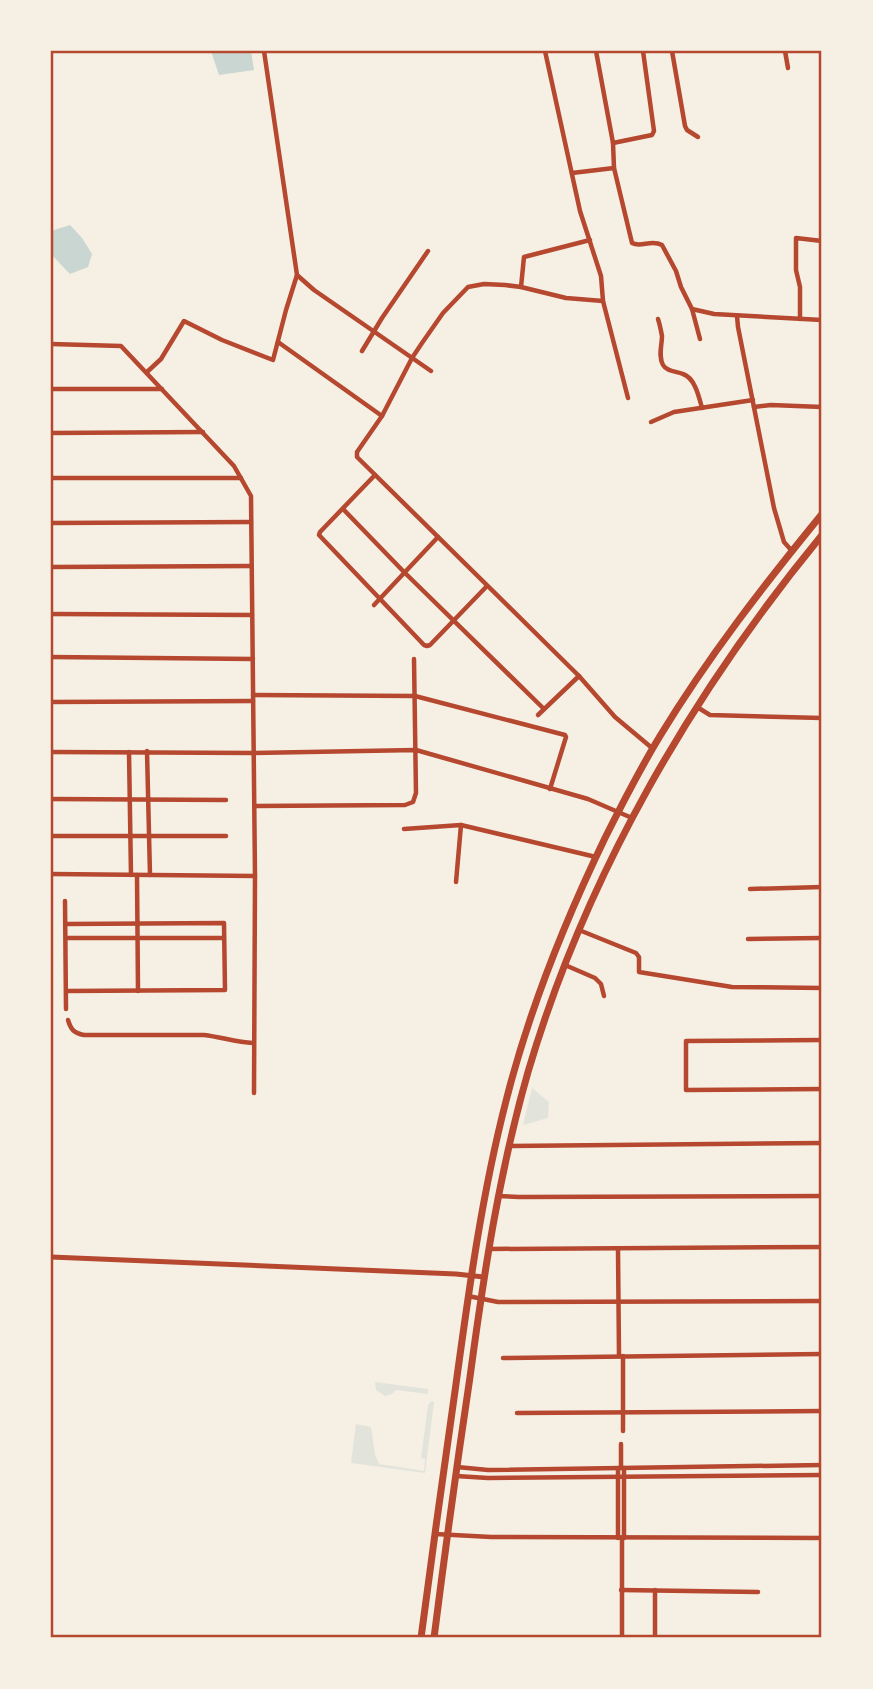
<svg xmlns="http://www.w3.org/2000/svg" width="873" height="1689" font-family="'Public Sans',sans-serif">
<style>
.green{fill:#e2e4dc}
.water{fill:#c9d6d2}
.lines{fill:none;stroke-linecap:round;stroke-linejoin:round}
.minor{stroke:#b5482f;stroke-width:4.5}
.tertiary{stroke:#b5482f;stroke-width:5}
.trunk{stroke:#b5482f;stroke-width:7}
.neatline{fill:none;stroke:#b5482f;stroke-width:2.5}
</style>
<rect width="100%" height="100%" fill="#f6efe4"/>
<!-- green -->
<g class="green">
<path d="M532,1088l17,14 -1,16 -25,7z"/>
<path d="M375,1382l53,7v5l-32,-4 -4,4 -7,2 -9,-6z"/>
<path d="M432,1401l2,1 -9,71 -74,-10 5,-39 15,3 4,27 4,10 45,7 1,-12 -4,-1 7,-53z"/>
</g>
<!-- water -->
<g class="water">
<path d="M211,51h40l3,19 -35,5z"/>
<path d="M70,225l12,13 10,16 -4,13 -18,7 -19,-20v-23z"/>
</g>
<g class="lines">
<!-- minor -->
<g class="minor">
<path d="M264,51l33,224 17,15 117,81"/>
<path d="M545,51l35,160 21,65 2,25 25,97"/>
<path d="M596,51l17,92 1,25"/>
<path d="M672,51l13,75 2,4 11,7"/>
<path d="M785,51l3,17"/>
<path d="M613,143l39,-8 2,-4 -11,-80"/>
<path d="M572,173l42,-5 18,75c9,5 19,-4 30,2l14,26 5,16 11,22 8,30"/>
<path d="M521,287l3,-30 66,-17"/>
<path d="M692,309l22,5 108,6"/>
<path d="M737,316l1,11 36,181 10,34 8,9"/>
<path d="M658,319c2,6 3,12 4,17 0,9 -4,20 1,29 4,7 13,6 20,9 12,4 16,23 19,34"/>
<path d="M800,319v-32l-4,-17v-32l26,3"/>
<path d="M278,342l104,74 -25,36v5l222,219 36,41 37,31"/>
<path d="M51,344l70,2 113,120 17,30 4,380 -1,217"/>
<path d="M362,351l20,-33 46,-67"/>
<path d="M147,372l14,-13 23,-38 38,19 51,20 13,-50 11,-35"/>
<path d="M51,389h111"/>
<path d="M754,407l17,-2 51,2"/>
<path d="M382,416l30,-58 10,-15 21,-30 25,-26 16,-3 21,1 16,2 45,11 37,3"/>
<path d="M651,422l23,-10 79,-12"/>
<path d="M51,433l152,-1"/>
<path d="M375,475l-55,57 -1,3 105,110 3,1 3,-1 57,-59"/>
<path d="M51,478h190"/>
<path d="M343,509l61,63 140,137"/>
<path d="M51,523l200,-1"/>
<path d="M51,567l200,-1"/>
<path d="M374,605l64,-68"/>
<path d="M51,614l201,1"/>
<path d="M51,657l202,2"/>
<path d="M253,695l162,1 150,39 1,2 -16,52"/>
<path d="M51,702l202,-1"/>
<path d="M697,707l13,8 112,3"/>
<path d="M538,715l41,-39"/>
<path d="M147,751l3,124"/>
<path d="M51,752l203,1 162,-3 172,49 44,19"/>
<path d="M129,752l2,123"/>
<path d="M52,799l174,1"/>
<path d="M255,806l150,-1 8,-3 3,-9 -2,-134"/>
<path d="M404,829l57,-4 135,32"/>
<path d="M51,836h175"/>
<path d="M51,874l204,2"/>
<path d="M137,875l1,116"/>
<path d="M456,882l5,-57"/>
<path d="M750,889l72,-2"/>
<path d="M65,901l1,108"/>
<path d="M66,924l158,-1 1,67 -158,1"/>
<path d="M579,930l57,23 3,4v15l93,15 90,1"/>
<path d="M66,938h158"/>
<path d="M748,939l74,-1"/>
<path d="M565,965l30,13 6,6 3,12"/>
<path d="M68,1020c3,10 6,13 16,15h120c17,2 32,7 49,8"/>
<path d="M822,1040l-136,1v49l136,-1"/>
<path d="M510,1146l312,-3"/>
<path d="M498,1196l21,1 303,-1"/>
<path d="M489,1249l333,-2"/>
<path d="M618,1249l1,107"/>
<path d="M468,1296l30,6 324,-1"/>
<path d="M503,1358l319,-4"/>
<path d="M517,1413l305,-2"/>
<path d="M623,1431v-75"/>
<path d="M621,1444v24"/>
<path d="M457,1467l31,3 334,-5"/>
<path d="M618,1468v70"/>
<path d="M624,1468v70"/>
<path d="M456,1476l32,2 334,-3"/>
<path d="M435,1534l56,3 331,1"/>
<path d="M622,1538v100"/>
<path d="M621,1590l137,2"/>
<path d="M655,1590v48"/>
</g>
<!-- tertiary -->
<path class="tertiary" d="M51,1257l405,17 28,3"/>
<!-- trunk -->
<g class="trunk">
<path d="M421,1638c11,-85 23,-169 35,-254 13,-95 26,-190 50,-283 23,-91 58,-178 99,-263 17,-34 35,-69 55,-102 48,-79 104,-151 162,-222"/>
<path d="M434,1638c11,-87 23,-174 36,-261 14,-104 29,-204 58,-305 58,-197 164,-379 294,-537"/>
</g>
</g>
<!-- border -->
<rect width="873" height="1689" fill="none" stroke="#f6efe4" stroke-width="105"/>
<rect x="52" y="52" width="768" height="1584" class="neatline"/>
</svg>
